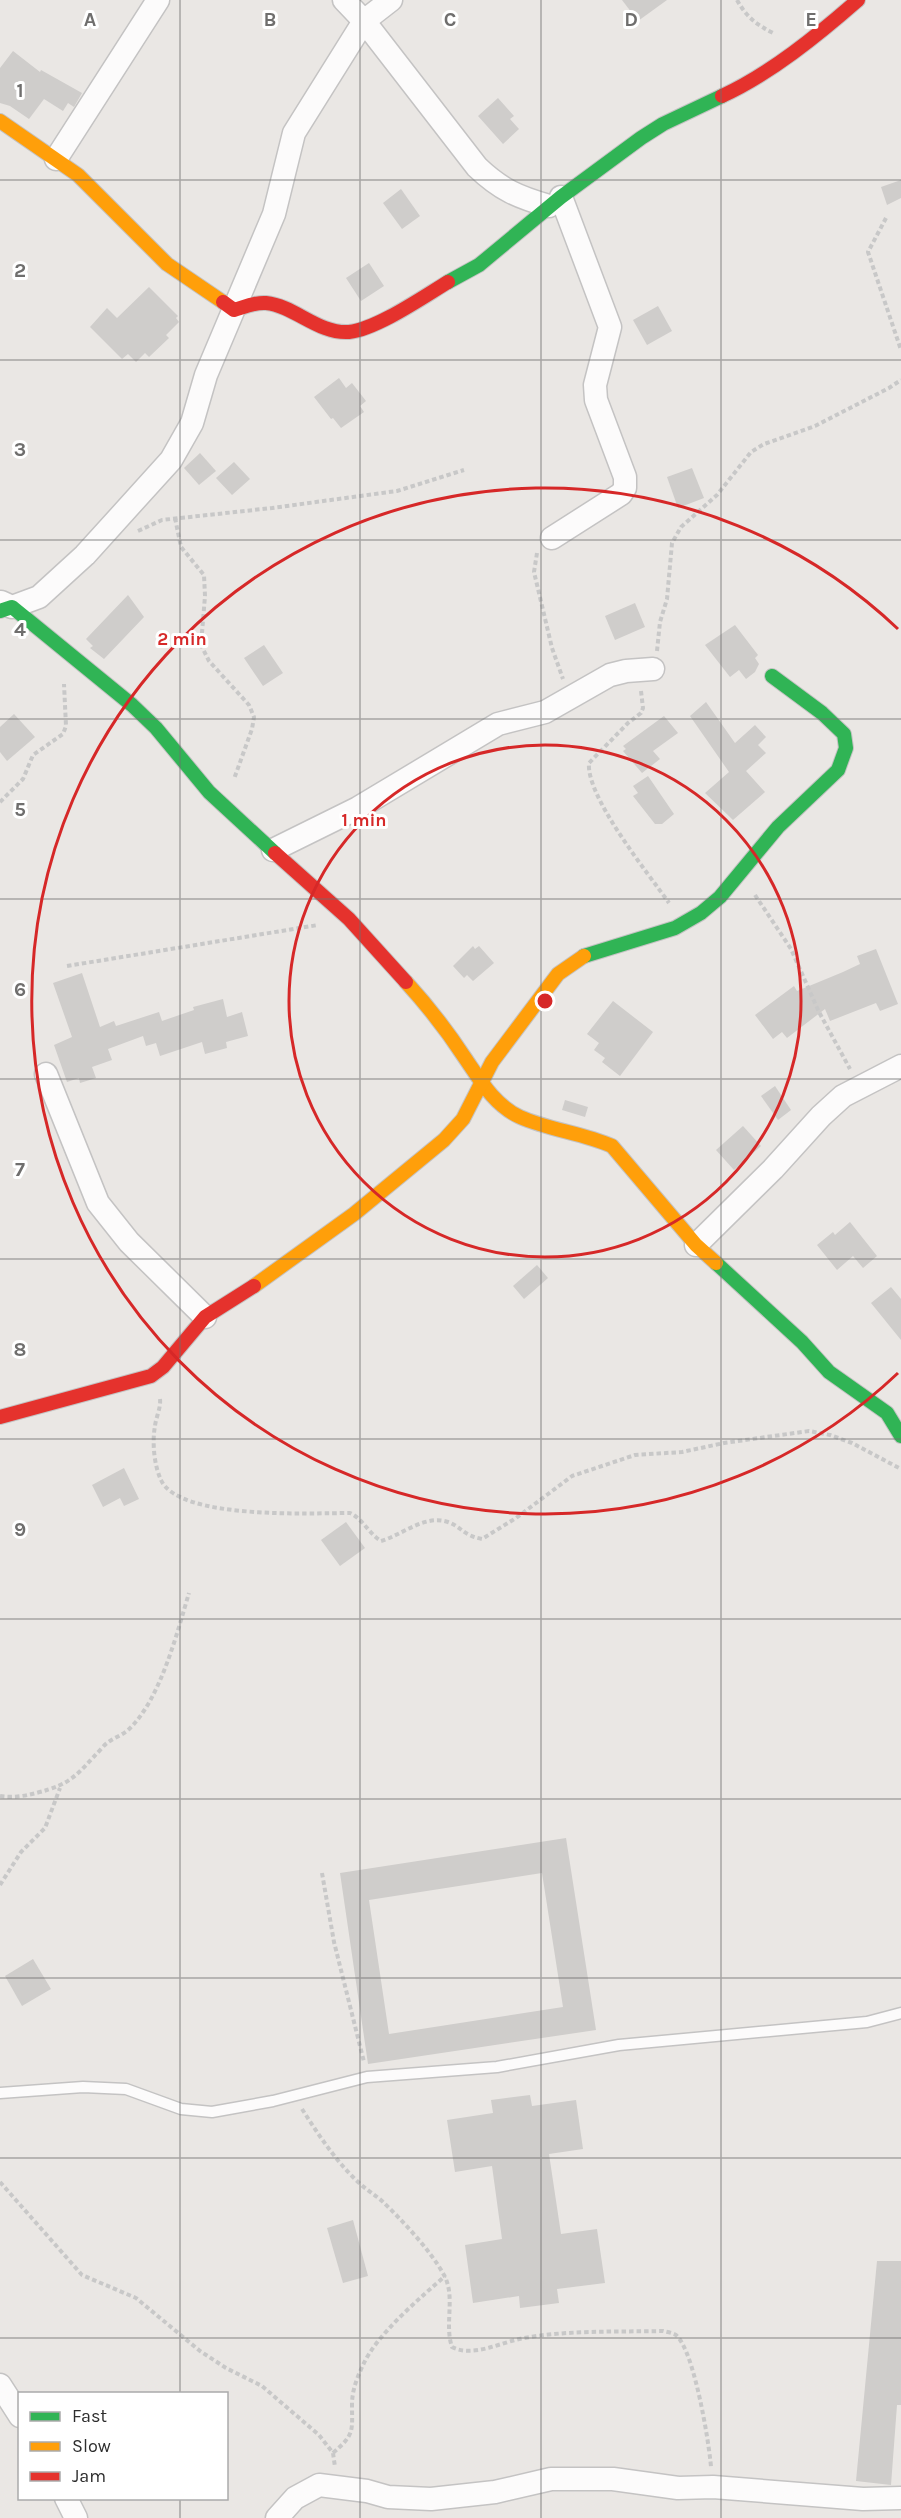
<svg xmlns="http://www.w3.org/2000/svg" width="901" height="2518" font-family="Karla,sans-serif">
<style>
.building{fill:#cfcdcb;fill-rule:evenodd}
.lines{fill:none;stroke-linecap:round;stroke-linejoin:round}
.lane-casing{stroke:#c4c3c3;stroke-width:13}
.street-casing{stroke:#c4c3c3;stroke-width:25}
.fast-casing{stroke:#c4c3c3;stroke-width:16}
.slow-casing{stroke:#c4c3c3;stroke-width:16}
.jam-casing{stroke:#c4c3c3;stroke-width:16}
.path{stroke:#c8c8c8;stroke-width:4;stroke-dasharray:4.5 3;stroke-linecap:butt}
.lane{stroke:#fcfbfb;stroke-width:10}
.street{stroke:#fcfbfb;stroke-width:22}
.fast{stroke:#30b455;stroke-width:14}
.slow{stroke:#ff9f0a;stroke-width:14}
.jam{stroke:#e5322d;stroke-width:14}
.grid{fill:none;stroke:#6f6e6d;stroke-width:1.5;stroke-opacity:0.55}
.ring{fill:none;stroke:#d62828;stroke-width:3}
.grid-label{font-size:20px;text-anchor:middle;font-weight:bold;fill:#6f6e6d;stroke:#fff;stroke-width:6;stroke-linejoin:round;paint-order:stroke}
.centre{fill:#d62828;stroke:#fff;stroke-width:3}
.ring-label{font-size:18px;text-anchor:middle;font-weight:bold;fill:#d62828;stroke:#fff;stroke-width:6;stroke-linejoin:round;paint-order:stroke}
</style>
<rect width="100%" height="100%" fill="#eae7e4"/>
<!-- building -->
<g class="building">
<path d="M622,0h45l-29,21z"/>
<path d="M13,51l27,21 1,-2 41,23 -8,14 -6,-4 -5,8 -19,-12 -15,20 -19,-13 -10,-3v-35z"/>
<path d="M498,98l16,18 -4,3 9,10 -16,15 -25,-28z"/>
<path d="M901,180v18l-14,7 -6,-18z"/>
<path d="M401,189l19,27 -18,13 -19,-26z"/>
<path d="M369,263l15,23 -23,15 -15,-23z"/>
<path d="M149,287l29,29 -2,2 3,4 -13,13 3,3 -20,19 -4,-4 -9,9 -8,-8 -6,5 -32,-32 17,-19 10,10z"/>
<path d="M658,306l14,25 -25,14 -14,-25z"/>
<path d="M339,378l7,10 6,-5 14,18 -6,5 4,6 -23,16 -8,-10 -2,1 -17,-22z"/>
<path d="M200,453l16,18 -17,14 -15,-17z"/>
<path d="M234,462l16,17 -18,16 -16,-17z"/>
<path d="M692,468l12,30 -26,10 -11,-31z"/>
<path d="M128,595l16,22 -40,42 -14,-11 3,-2 -7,-7z"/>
<path d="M635,603l10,24 -30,13 -10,-24z"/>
<path d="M735,625l23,30 -3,3 4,6 -4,8 -9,7 -7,-9 -9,7 -25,-32z"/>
<path d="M264,645l19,28 -20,13 -19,-28z"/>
<path d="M706,702l29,41 20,-18 11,12 -8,8 8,8 -20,18 19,21 -32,28 -28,-27 24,-21 -39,-56z"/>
<path d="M14,714l21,23 -28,24 -7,-9v-25z"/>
<path d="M664,716l14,17 -25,18 7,8 -18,14 -19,-22 3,-2 -3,-3z"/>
<path d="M648,776l26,38 -12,10h-7l-22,-28 5,-3 -5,-7z"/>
<path d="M473,946l2,3 4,-3 15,17 -21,18 -6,-6 -3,3 -11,-12z"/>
<path d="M876,949l22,55 -18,7 -4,-8 -46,18 -5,-12 -38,29 -5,-6 -9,7 -18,-24 39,-29 3,5 46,-19 17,-8 -3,-8z"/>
<path d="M82,973l18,54 14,-6 2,5 43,-14 3,9 32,-11 -1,-3 30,-8 4,18 15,-5 6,24 -22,6 1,6 -22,6 -3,-12 -42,14 -4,-13 -10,3 -3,-10 -35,13 4,11 -20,7 4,11 -16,5 -1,-5 -12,4 -13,-37 18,-8 -19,-54z"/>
<path d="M613,1001l40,31 -33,44 -18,-14 3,-4 -11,-8 5,-7 -12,-9z"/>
<path d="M775,1086l16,24 -13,10 -17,-24z"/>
<path d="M565,1100l23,7 -3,10 -23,-7z"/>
<path d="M743,1126l18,20 -27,24 -18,-20z"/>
<path d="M850,1222l27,34 -14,12 -10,-12 -16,14 -20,-25 16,-13 2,3z"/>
<path d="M537,1265l11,13 -24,21 -11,-13z"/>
<path d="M891,1287l10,12v41l-30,-37z"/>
<path d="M124,1468l15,31 -15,7 -4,-8 -17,9 -11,-22z"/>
<path d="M346,1522l19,26 -25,18 -19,-26z"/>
<path d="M566,1838l30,192 -228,34 -28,-191zM542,1873l21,134 -174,27 -20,-134z"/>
<path d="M33,1959l18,30 -29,17 -17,-30z"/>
<path d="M530,2095l2,11 44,-6 7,49 -34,5 12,80 36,-5 8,54 -48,6 2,14 -39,5 -1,-12 -46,7 -8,-58 37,-6 -10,-73 -37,6 -8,-52 46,-7 -2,-13z"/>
<path d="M353,2220l15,56 -25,7 -16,-55z"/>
<path d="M877,2261h24v144h-4l-6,80 -35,-4z"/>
</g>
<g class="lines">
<!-- lane casing -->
<g class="lane-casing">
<path id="lane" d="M0,2093l83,-6 43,2 55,20 31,3 61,-11 94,-24 130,-10 122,-22 248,-23 34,-9"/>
</g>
<!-- street casing -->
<g class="street-casing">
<g id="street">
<path d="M344,0l20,21 113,146c24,23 41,30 72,39"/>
<path d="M56,159l102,-159"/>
<path d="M552,538l69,-44 4,-6v-11l-29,-77 -1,-15 15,-58 -49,-130"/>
<path d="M1,602l11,5 27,-10 46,-42 86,-95 21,-37 14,-48 68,-161 20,-81 70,-112 27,-21"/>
<path d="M273,850l85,-42 140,-84 47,-12 65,-37 16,-4 27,-2"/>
<path d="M46,1074l52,129 31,39 76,75"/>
<path d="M696,1245l77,-76 48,-53 22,-20 58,-30"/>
<path d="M0,2385l20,31"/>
<path d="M66,2498l10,20"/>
<path d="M277,2518l18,-20 24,-13 48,6 21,6 43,2 64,-7 56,-13h62l65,9 35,-1 150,12 38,-1"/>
</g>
</g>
<!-- fast casing -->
<g class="fast-casing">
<g id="fast">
<path d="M448,282l31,-17 82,-68 80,-59 22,-14 59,-28"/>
<path d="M0,611l12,-4 120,98 24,23 53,64 66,61"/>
<path d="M584,956l91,-28 26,-15 19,-16 58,-70 60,-57 8,-22 -2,-14 -22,-21 -50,-37"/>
<path d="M716,1263l86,79 27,30 58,41 14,23"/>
</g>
</g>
<!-- slow casing -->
<g class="slow-casing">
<g id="slow">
<path d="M0,121l78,54 89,89 56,38"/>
<path d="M406,982c21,23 42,50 59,76 15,22 29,47 55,59 29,13 63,16 92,29l84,99 20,18"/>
<path d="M254,1286l100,-72 90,-74 19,-21 29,-57 66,-88 26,-18"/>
</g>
</g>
<!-- jam casing -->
<g class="jam-casing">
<g id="jam">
<path d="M722,96c48,-22 96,-61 136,-96"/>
<path d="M223,302l11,8c10,-3 21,-8 32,-7 29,3 52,31 83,29 28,-3 74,-35 99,-50"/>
<path d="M275,853l74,66 57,63"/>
<path d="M0,1417l151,-41 12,-9 42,-50 49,-31"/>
</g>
</g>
<!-- path -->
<g class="path">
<path d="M737,0c10,18 20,25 38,34"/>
<path d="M886,218l-18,34 33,98"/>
<path d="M175,518l6,29 23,28 1,21 -4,49 8,16 40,44 5,12 -2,12 -18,50"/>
<path d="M138,531l24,-11 110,-12 125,-17 67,-21"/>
<path d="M537,553l-3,19 18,76 11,31"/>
<path d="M657,651l3,-29 7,-23 5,-56 9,-16 36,-32 34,-43 13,-8 51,-18 74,-38 12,-8"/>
<path d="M641,691l2,17 -2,5 -13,10 -39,40c-3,34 59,110 80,140"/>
<path d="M0,802l23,-23 10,-24 30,-21 3,-8 -2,-42"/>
<path d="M755,895l36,54 28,63 31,57"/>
<path d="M67,966l251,-41"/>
<path d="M160,1399c1,9 -4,18 -5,27 -3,16 -1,39 6,54 18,40 151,33 189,33 13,6 19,21 31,28 21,-6 44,-27 67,-19 14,5 14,13 34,17l34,-21 56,-42 63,-21 47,-3 42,-9 85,-12 21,4 22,8 49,26"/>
<path d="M0,1796c12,2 25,0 36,-3 37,-9 41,-19 66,-45 7,-9 18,-11 26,-18 32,-29 49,-97 61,-137"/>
<path d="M322,1873l12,69 30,120"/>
<path d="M0,1885l21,-33 24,-24 15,-40"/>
<path d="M302,2109c16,25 33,51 55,72 8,8 17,13 25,20 20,19 49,50 62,74 12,22 0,49 8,72 21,11 49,-5 72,-9 45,-8 92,-6 139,-7 4,1 10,2 13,4 18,15 33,107 35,132"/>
<path d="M0,2182l82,93 54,23 64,53 26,17 36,18 57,49 14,18 2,14"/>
<path d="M333,2453c22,-19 19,-22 19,-48 0,-15 5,-27 11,-40 14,-31 57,-67 82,-89"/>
</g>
<!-- lane -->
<use href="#lane" class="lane"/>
<!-- street -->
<use href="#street" class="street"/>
<!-- fast -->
<use href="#fast" class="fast"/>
<!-- slow -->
<use href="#slow" class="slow"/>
<!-- jam -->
<use href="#jam" class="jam"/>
</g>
<!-- grid -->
<path class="grid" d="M180,0v2394M360,0v2518M541,0v2518M721,0v2518M0,180h901M0,360h901M0,540h901M0,719h901M0,899h901M0,1079h901M0,1259h901M0,1439h901M0,1619h901M0,1799h901M0,1978h901M0,2158h901M0,2338h901M180,2498v20"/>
<!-- distance rings -->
<g class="ring">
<circle cx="545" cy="1001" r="256"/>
<path d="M898 1373A513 513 0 1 1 898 629"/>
</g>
<g class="grid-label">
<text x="90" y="26">A</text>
<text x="270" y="26">B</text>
<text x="450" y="26">C</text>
<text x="631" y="26">D</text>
<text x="811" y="26">E</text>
<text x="20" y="97">1</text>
<text x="20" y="277">2</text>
<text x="20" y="456">3</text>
<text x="20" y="636">4</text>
<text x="20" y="816">5</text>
<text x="20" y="996">6</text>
<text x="20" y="1176">7</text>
<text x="20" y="1356">8</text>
<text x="20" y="1536">9</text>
</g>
<circle cx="545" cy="1001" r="9" class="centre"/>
<g class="ring-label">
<text x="182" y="645">2 min</text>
<text x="364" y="826">1 min</text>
</g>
<!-- legend -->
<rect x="18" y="2392" width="210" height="108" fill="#ffffff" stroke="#ababab" stroke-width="1.5"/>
<rect x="30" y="2412" width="30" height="9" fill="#30b455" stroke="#ababab" stroke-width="1.5"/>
<text x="72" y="2422" font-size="18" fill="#2d2d2d">Fast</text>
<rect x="30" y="2442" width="30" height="9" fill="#ff9f0a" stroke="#ababab" stroke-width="1.5"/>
<text x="72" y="2452" font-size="18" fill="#2d2d2d">Slow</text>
<rect x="30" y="2472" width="30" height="9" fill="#e5322d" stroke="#ababab" stroke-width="1.5"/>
<text x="72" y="2482" font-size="18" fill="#2d2d2d">Jam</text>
</svg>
